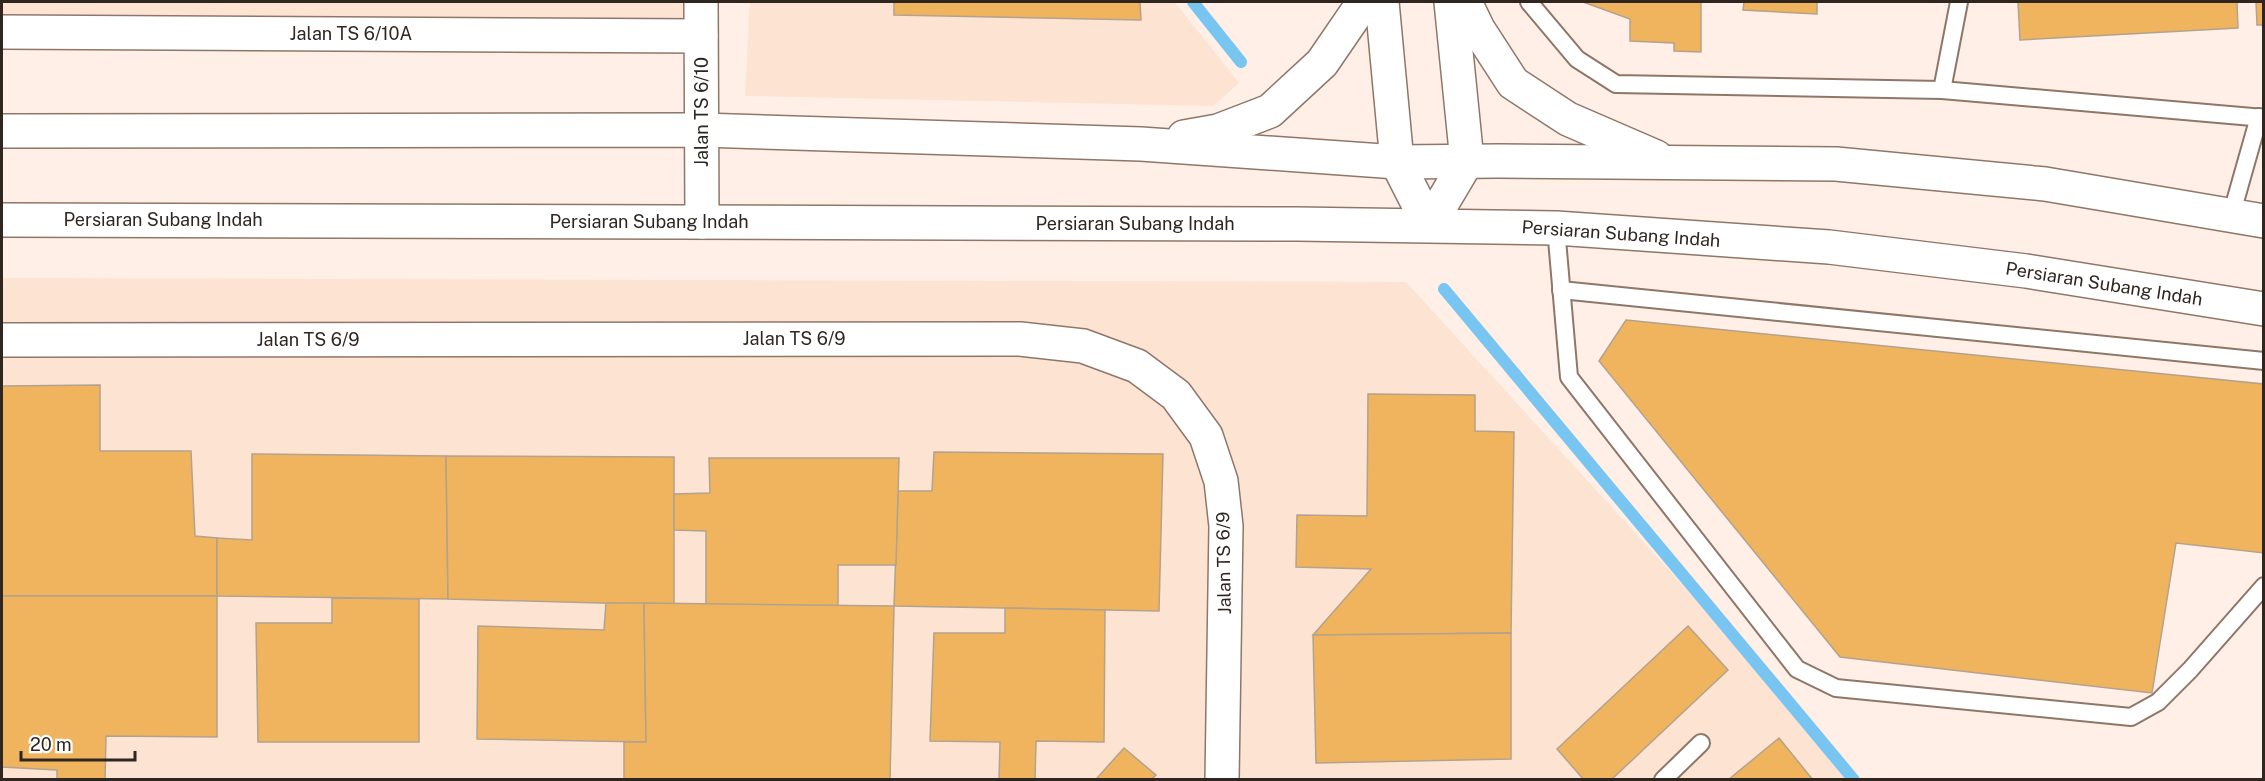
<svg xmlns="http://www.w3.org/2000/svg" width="2265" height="781" font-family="'Public Sans',sans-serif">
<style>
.built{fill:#fde3d2}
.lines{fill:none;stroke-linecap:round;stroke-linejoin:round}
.stream{stroke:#78c5f2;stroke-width:12}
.building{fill:#f0b45e;stroke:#b3a28d;stroke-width:1.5}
.lane-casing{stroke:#8e7769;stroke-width:20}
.street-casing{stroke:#8e7769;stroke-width:36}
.secondary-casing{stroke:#8e7769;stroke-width:36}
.lane{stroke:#fff;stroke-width:16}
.street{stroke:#fff;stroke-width:33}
.secondary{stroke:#fff;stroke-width:33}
.labels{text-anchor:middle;stroke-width:4.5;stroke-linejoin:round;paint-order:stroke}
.street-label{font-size:18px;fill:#2f2620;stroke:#fff}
</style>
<rect width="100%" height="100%" fill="#ffefe6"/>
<!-- built -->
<g class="built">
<path d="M2,2h687v17l-687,3z"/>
<path d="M750,2h425l64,81 -26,23 -468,-10z"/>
<path d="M2,278l1404,4 454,497 -1858,1z"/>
</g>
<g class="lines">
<!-- stream -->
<g class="stream">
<path d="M1193,2l48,60"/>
<path d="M1444,289l410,491"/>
</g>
</g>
<!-- building -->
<g class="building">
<path d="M894,2h246l1,18 -247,-5z"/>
<path d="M1583,2h118v50l-27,-1v-8l-44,-2v-22z"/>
<path d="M1744,2h73v12l-74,-4z"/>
<path d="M2018,2h219l1,26 -218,12z"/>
<path d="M2256,2h8v23h-7z"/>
<path d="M1626,320l638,64v169l-88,-10 -24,150 -312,-36 -241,-296z"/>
<path d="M100,385v66h91l4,85 22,2v58h-215v-210z"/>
<path d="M1368,394l107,1v36l39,1 -3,201 -198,2 58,-66 -75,-2 1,-52 70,1z"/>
<path d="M934,452l229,2 -4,157 -265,-5 4,-115h34z"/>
<path d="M252,454l194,2 2,143 -231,-3v-58l35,2z"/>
<path d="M446,456l228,1v148l-226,-6z"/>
<path d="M709,458h190l-3,107h-58v41l-132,-1v-74l-32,-1v-36l36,-1z"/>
<path d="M2,596h215v141l-111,-1 -1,44h-48v-10l-55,-3z"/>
<path d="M332,598l87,1v143h-161l-2,-119h76z"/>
<path d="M606,603h38l2,139 -169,-3 1,-113 126,4z"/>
<path d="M644,603l250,3 -4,174h-266v-38h22z"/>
<path d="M1005,608l100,2 -1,132 -68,-1 -1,39h-36l1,-38 -70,-1 4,-108h71z"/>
<path d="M1688,626l40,44 -117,110h-27l-27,-31z"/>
<path d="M1511,633v126l-195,4 -3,-128z"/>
<path d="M1779,738l34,42h-85z"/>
<path d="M1124,748l32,27 -5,5h-53l-1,-2z"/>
</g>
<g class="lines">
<!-- lane casing -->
<g class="lane-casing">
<g id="lane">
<path d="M1529,2l48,57 39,25 326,6 322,28"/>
<path d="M1942,90l17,-88"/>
<path d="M2231,216l28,-99"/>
<path d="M1556,228l13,149 228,292 39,19 295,29 27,-15 32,-32 74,-84"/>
<path d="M1561,290l703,71"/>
<path d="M1663,780l38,-37"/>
</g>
</g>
<!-- street casing -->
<g class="street-casing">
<g id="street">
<path d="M701,2l1,220"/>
<path d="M2,32l699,4"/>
<path d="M2,340l1018,-1 63,7 54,20 39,29 30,41 15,45 5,45 -4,254"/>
</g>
</g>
<!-- secondary casing -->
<g class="secondary-casing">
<g id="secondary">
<path d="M1382,2l15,160 32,63"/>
<path d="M1465,2l13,27 35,54 55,36 88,38"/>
<path d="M2,131l700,-1 439,14 256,18 101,-1 338,3 209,20 219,37"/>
<path d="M1184,137l34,-6 52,-20 52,-48 37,-54 3,-7"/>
<path d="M2,220l1295,4 259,4 273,19 197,24 238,38"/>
<path d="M1429,225l38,-64 -16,-159"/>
</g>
</g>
<!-- lane -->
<use href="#lane" class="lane"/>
<!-- street -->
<use href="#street" class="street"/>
<!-- secondary -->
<use href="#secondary" class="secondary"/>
</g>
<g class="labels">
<!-- street labels -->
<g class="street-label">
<text x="351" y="40">Jalan TS 6/10A</text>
<text transform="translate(702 112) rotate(-90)" y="6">Jalan TS 6/10</text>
<text x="163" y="226">Persiaran Subang Indah</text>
<text x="649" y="228">Persiaran Subang Indah</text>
<text x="1135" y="230">Persiaran Subang Indah</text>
<text transform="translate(1621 234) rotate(4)" y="6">Persiaran Subang Indah</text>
<text transform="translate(2104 284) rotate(9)" y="6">Persiaran Subang Indah</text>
<text x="794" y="345">Jalan TS 6/9</text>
<text x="308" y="346">Jalan TS 6/9</text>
<text transform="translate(1224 563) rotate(-91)" y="6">Jalan TS 6/9</text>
</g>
</g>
<!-- border -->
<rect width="2265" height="781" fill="none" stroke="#2f2620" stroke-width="6"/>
<!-- scale -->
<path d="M21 751v9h114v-9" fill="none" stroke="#2f2620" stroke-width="3"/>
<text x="30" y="751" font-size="18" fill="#2f2620" stroke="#ffffff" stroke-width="4.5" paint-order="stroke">20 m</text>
</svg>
